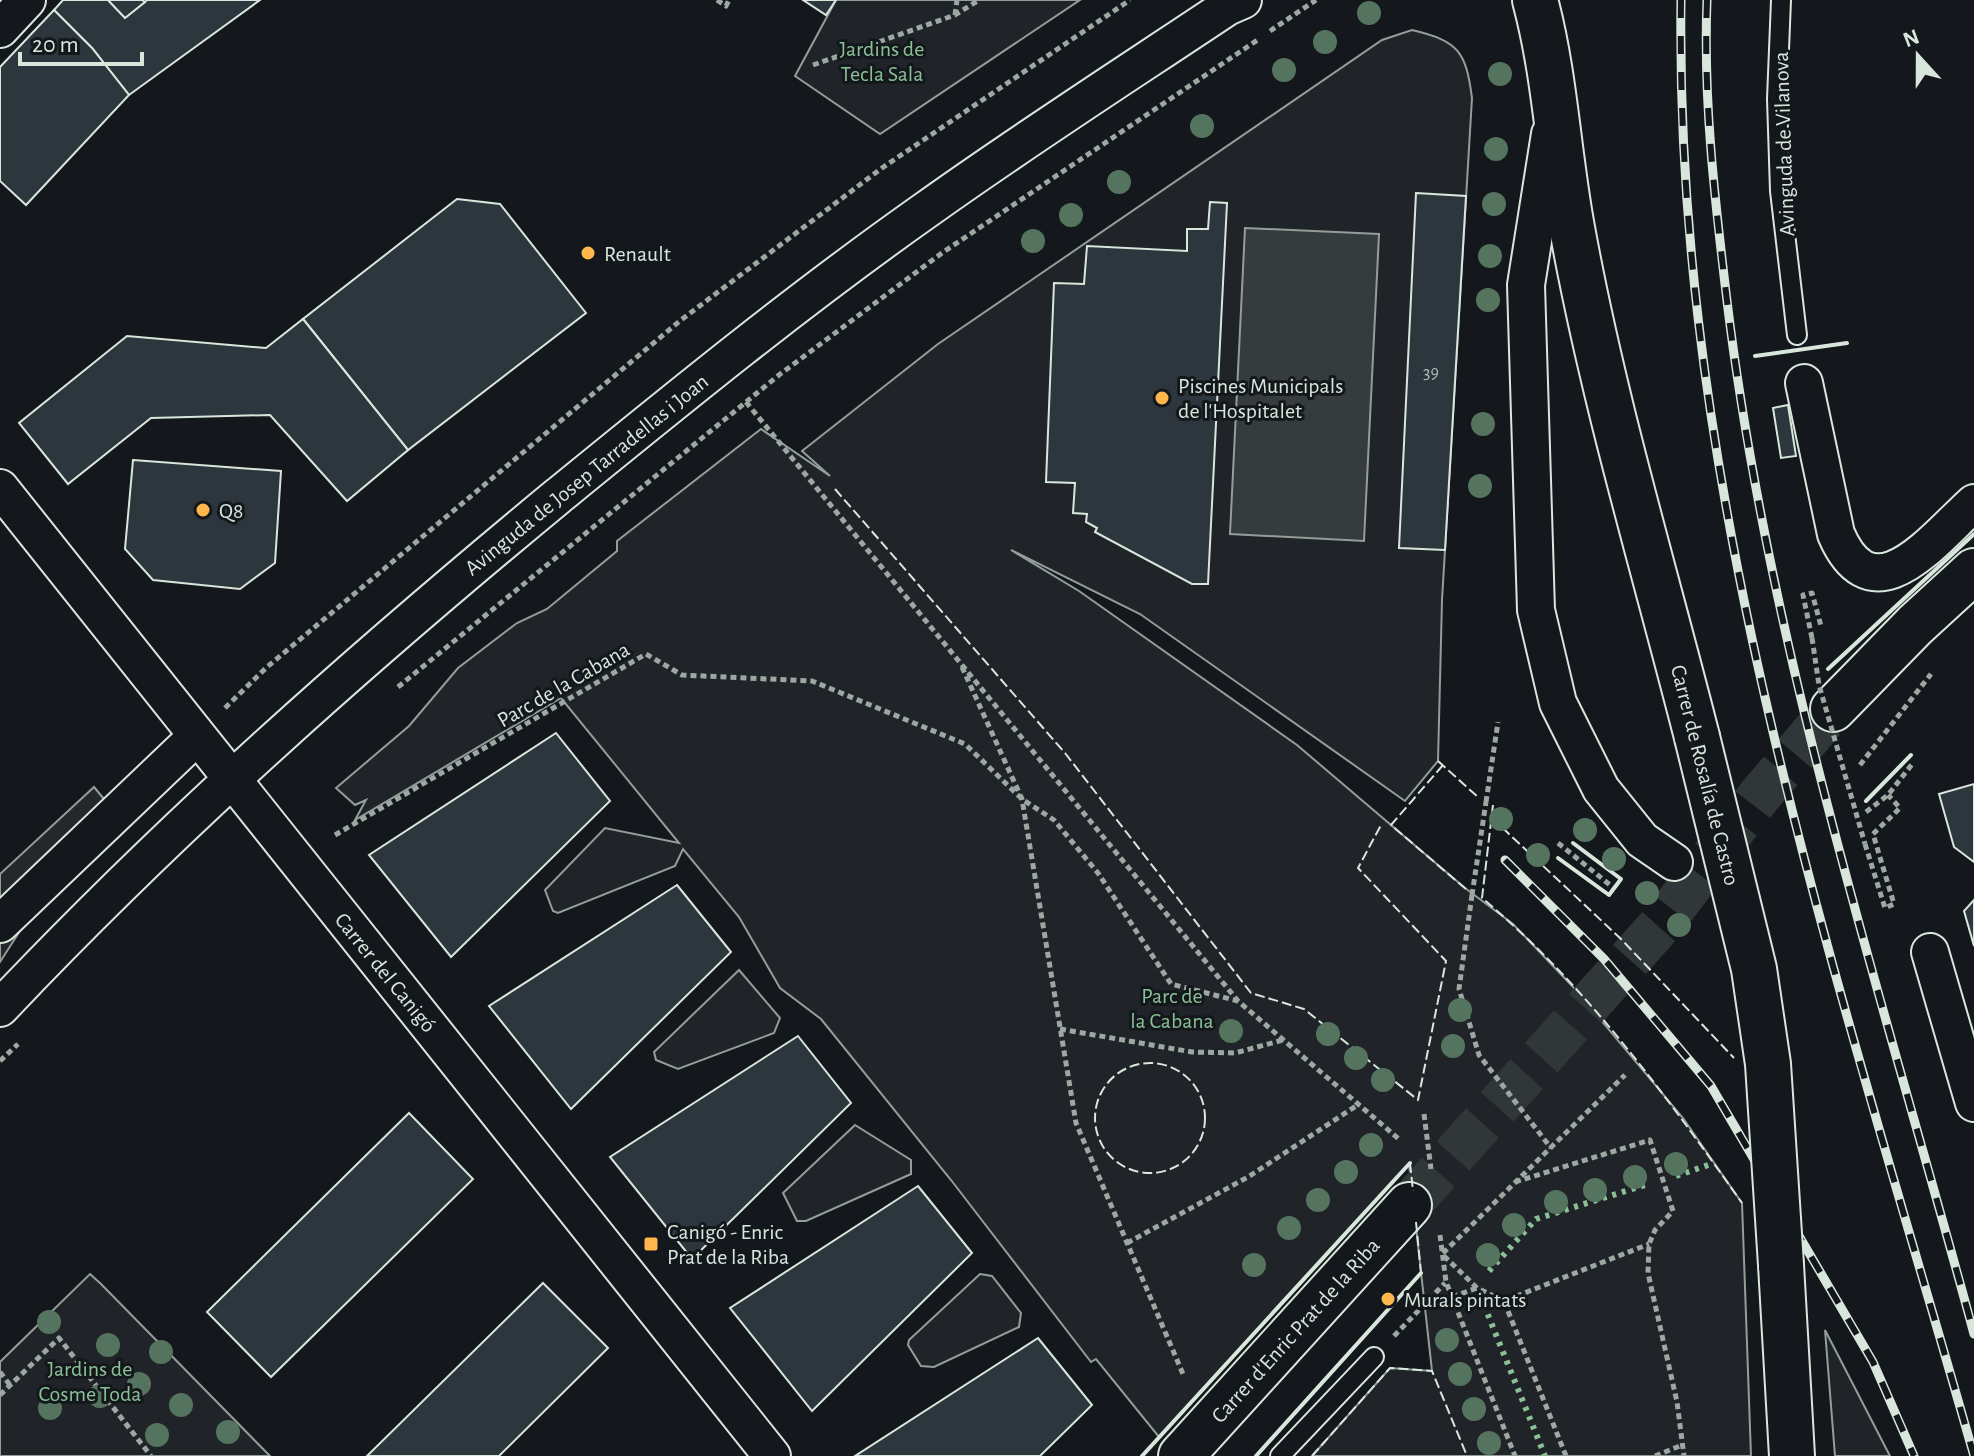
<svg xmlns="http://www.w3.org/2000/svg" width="1974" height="1456" font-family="'Alegreya Sans',sans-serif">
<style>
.green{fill:#202428;stroke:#939e99;stroke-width:2}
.parking{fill:#24282b;stroke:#939e99;stroke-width:2}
.water{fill:#363b3e;stroke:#939e99;stroke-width:2}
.building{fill:#2c363c;stroke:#d8e6dc;stroke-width:2}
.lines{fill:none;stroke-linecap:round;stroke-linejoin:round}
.tertiary-tunnel{stroke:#313739;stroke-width:44;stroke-dasharray:44 22;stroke-linecap:butt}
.service-casing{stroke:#d8e6dc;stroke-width:22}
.minor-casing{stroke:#d8e6dc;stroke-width:40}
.tertiary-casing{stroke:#d8e6dc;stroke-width:48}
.path{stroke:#9da8a2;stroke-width:5;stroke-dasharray:6 4;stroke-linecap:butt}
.service{stroke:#14181c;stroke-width:18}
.minor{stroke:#14181c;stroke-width:36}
.tertiary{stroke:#14181c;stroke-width:44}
.rail-casing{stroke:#d8e6dc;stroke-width:9}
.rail{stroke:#14181c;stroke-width:6;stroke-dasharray:18;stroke-linecap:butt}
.tertiary-bridge-casing{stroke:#d8e6dc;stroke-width:48;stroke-linecap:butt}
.path-bridge{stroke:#9da8a2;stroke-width:5;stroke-dasharray:6 4;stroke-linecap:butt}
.tertiary-bridge{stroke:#14181c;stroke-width:44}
.hedge{stroke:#8ac095;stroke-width:6;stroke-dasharray:4 6;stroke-linecap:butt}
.fence{stroke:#d8e6dc;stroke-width:2;stroke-dasharray:10 4;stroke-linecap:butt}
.wall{stroke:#d8e6dc;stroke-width:4}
.tree{fill:#55745f}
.poi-dot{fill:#ffb74d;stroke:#14181c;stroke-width:3}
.labels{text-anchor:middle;stroke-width:6;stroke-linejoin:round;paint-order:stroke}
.number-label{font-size:18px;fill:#adbab4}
.park-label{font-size:22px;fill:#8ac095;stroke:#14181c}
.street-label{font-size:22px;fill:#d8e6dc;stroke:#14181c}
.poi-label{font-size:22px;fill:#d8e6dc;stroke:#14181c;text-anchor:start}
</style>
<rect width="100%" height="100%" fill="#14181c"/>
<!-- green -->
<g class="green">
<path d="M836,0h244l-200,134 -85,-58z"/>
<path d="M1412,30c47,11 54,22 60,68l-30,502 -4,161 -33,40 -265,-187 -129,-64 68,41 218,154 168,143 48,36 61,64 109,130 59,85 9,253h-439l78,-88 42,3 -23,-207 -250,273 -63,-78 -5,3 -140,-182 -130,-161 -41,-31 -41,-71 -56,-68 -8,17 -117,47 -5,-2 -8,-21 60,-62 74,15 -118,-145 -206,122 11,-20 -11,5 -19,-17 73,-62 49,-58 59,-45 30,-14 70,-58v-10l144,-112 69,47 -28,-25 136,-107 444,-304z"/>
<path d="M739,970l41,48 -6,15 -96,36 -22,-9 -2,-8z"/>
<path d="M855,1125l56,35v14l-105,47h-9l-14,-28z"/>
<path d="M90,1274l11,10 169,172h-270v-94z"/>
<path d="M980,1274l12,2 29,37 -2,14 -85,40 -13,-1 -13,-21 1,-5z"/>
<path d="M1825,1330l65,126h-55z"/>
</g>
<!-- parking -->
<path class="parking" d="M94,787l29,35 -89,87 -34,53v-88z"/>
<!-- water -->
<path class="water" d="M1245,228l134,6 -15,307 -134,-7z"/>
<!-- building -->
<g class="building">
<path d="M63,0h45l17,18 22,-18h113l-131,95 -37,-47 -38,-38z"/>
<path d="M108,0h34l3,2 -20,16z"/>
<path d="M803,0h33l-10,15z"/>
<path d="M54,10l38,38 37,47 -103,110 -26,-24v-114z"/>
<path d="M1416,193l50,3 -21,354 -46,-2z"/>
<path d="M457,199l43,5 86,109 -178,137 -105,-131z"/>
<path d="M1210,202l17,1 -19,381h-16l-97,-52 2,-4 -11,-6 1,-8 -14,-1 2,-30 -29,-1 8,-199 30,1 3,-38 100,5v-22h21z"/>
<path d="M303,319l105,131 -61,51 -77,-86 -119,3 -83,66 -49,-61 108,-87 139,12z"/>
<path d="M1788,405l8,51 -15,2 -8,-50z"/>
<path d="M133,460l148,11 -6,92 -35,26 -87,-9 -28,-31z"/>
<path d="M556,733l54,68 -159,156 -82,-102z"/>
<path d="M1974,784v78l-20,-15 -15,-53z"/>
<path d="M677,885l54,67 -160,157 -82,-103z"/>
<path d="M1974,900v46l-10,-35z"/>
<path d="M798,1036l53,67 -159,156 -82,-102z"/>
<path d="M409,1113l64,66 -202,198 -64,-65z"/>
<path d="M918,1186l54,67 -160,158 -82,-103z"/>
<path d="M543,1283l65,65 -109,108h-132z"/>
<path d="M1038,1338l54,67 -52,51h-185z"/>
</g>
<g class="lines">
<!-- tertiary-tunnel -->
<path class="tertiary-tunnel" d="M1409,1205l253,-282 98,-128 73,-86"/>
<!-- service casing -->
<g class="service-casing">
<g id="service">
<path d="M1781,0l-4,99 3,92 17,144"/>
<path d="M1280,1456l94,-99"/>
</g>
</g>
<!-- minor casing -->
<g class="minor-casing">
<g id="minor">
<path d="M0,29l27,-29"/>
<path d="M1550,134l-24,151 10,325 22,93 43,86 41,51 32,22"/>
<path d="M1804,383l32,151c37,86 97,6 138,-31"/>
<path d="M0,488l772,968"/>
<path d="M0,924l196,-187"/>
<path d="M1930,952l44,151"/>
<path d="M0,1008c174,-184 363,-351 558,-512 119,-97 239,-195 365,-284 99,-71 202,-137 304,-205l16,-7"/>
</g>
</g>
<!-- tertiary casing -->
<g class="tertiary-casing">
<g id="tertiary">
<path d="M1535,0c20,74 23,152 37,228 31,171 82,340 125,509"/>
<path d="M1833,709l82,-84 59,-54"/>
<path d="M1781,1265l11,191"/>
<path d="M1181,1456l228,-251"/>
</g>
</g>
<!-- path -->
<g class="path">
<path d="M717,0l9,6 3,-6"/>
<path d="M955,15l2,-15"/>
<path d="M1270,31l46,-31"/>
<path d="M813,65l142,-50 24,-15"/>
<path d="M746,402l492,599 162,139"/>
<path d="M1812,638l-9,-43 9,-2 9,33"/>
<path d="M962,667l60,132 54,324 107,251"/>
<path d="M398,687l381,-312 163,-122 317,-214"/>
<path d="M225,708l42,-41 414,-347 201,-152 248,-168"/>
<path d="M1860,765l71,-91"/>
<path d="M1486,802l12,-80"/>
<path d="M1866,812l22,-17 25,-32"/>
<path d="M335,835l311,-181 36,21 130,6 153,63 57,55 32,21 44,53 73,111 67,17"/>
<path d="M1558,843l57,46"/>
<path d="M1865,844l20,64 9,-4 -21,-70 27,-26 -12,-13"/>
<path d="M1472,895l-13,94 20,66 72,93"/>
<path d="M1060,1029l132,23 43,1 48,-13"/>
<path d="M0,1061l18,-17"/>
<path d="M1424,1114l7,55"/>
<path d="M1515,1182l135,-42 23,71 -18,19 -6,14 -1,29 29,129 7,54"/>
<path d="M1440,1235l6,47 69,174"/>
<path d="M1127,1243l121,-66 111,-73"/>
<path d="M1452,1297l25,-9"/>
<path d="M1504,1301l-27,-13 -35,-34 183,-179"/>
<path d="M1394,1336l51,-53"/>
<path d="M0,1372l10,13"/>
<path d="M0,1395l59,-57 92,118"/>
<path d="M1566,1456l-62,-155 145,-57"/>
<path d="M1655,1456l27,-11"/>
</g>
<!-- service -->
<use href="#service" class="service"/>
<!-- minor -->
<use href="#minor" class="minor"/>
<!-- tertiary -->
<use href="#tertiary" class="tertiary"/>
<!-- rail casing -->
<g class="rail-casing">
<g id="rail">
<path d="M1681,0c-7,500 158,981 293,1456"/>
<path d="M1707,0c-4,101 8,201 20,301 43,353 154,691 247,1033"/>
<path d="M1505,860l99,99 107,127 162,276 41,94"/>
</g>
</g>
<!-- rail -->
<use href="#rail" class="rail"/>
<!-- tertiary-bridge casing -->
<g class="tertiary-bridge-casing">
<path id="tertiary-bridge" d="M1697,737l57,232 14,95 13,201"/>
</g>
<!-- path-bridge -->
<g class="path-bridge">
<path d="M1812,638l7,47 46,159"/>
<path d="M1472,895l14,-93"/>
</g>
<!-- tertiary-bridge -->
<use href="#tertiary-bridge" class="tertiary-bridge"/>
<!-- hedge -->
<g class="hedge">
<path d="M1676,1176l38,-13"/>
<path d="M1489,1271l47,-52 109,-34"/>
<path d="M1484,1305l61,151"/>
</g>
<!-- fence -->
<g class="fence">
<path d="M835,489l230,264 186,240 53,16 114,91 28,-139 -88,-93 23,-43"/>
<path d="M1438,761l41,37"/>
<path d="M1443,765l-52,60 76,65"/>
<path d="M1493,805l-11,93c102,85 183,196 260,305"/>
<path d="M1492,818l129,121 113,119"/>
<circle cx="1150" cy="1118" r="55"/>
<path d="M1410,1163l3,28"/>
<path d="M1416,1222l5,51"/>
<path d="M1312,1456l78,-88 42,3 35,85"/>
</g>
<!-- wall -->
<g class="wall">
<path d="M1755,356l92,-13"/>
<path d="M1828,669l146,-135"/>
<path d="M1866,801l45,-46"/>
<path d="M1558,858l51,37 12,-16 -48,-36"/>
<path d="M1142,1456l268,-293"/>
<path d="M1256,1456l165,-183"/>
</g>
</g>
<!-- trees -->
<g class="tree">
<circle cx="1369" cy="13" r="12"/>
<circle cx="1325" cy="42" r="12"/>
<circle cx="1284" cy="70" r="12"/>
<circle cx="1500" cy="74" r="12"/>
<circle cx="1202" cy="126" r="12"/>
<circle cx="1496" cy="149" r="12"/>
<circle cx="1119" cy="182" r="12"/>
<circle cx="1494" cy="204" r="12"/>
<circle cx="1071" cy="215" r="12"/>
<circle cx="1033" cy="241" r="12"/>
<circle cx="1490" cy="256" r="12"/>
<circle cx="1488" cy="300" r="12"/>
<circle cx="1483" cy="424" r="12"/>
<circle cx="1480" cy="486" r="12"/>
<circle cx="1501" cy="819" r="12"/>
<circle cx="1585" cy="830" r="12"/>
<circle cx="1538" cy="855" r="12"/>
<circle cx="1614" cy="859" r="12"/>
<circle cx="1647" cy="893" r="12"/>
<circle cx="1679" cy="925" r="12"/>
<circle cx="1460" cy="1010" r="12"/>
<circle cx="1231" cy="1031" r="12"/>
<circle cx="1328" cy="1034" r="12"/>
<circle cx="1453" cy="1046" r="12"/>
<circle cx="1356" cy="1058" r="12"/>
<circle cx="1383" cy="1080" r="12"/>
<circle cx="1371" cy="1145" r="12"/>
<circle cx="1676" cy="1164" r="12"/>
<circle cx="1346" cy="1172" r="12"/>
<circle cx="1635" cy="1177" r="12"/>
<circle cx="1595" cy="1190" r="12"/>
<circle cx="1318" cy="1200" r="12"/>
<circle cx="1556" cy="1202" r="12"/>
<circle cx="1514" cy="1225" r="12"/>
<circle cx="1289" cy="1228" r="12"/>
<circle cx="1488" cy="1255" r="12"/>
<circle cx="1254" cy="1265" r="12"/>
<circle cx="49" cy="1322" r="12"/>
<circle cx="1447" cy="1340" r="12"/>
<circle cx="108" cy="1345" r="12"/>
<circle cx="161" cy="1352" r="12"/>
<circle cx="1460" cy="1374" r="12"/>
<circle cx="139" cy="1384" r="12"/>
<circle cx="100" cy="1396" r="12"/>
<circle cx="181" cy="1405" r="12"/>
<circle cx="50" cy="1408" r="12"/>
<circle cx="1474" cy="1409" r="12"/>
<circle cx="228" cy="1432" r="12"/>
<circle cx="157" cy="1435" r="12"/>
<circle cx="1489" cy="1443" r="12"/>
</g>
<!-- markers -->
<g class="poi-dot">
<circle cx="588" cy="253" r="8"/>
<circle cx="1162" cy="398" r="8"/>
<circle cx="203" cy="510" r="8"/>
<rect x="643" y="1236" width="16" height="16" rx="4"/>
<circle cx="1388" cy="1299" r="8"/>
</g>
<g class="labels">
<!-- number labels -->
<g class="number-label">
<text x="1431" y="378">39</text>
</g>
<!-- park labels -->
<g class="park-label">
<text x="882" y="56">Jardins de<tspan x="882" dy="25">Tecla Sala</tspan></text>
<text x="1172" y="1003">Parc de<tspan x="1172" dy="25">la Cabana</tspan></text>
<text x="90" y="1376">Jardins de<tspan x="90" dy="25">Cosme Toda</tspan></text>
</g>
<!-- street labels -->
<g class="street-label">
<text transform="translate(1783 144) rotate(-92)" y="8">Avinguda de Vilanova</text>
<text transform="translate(586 474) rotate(-39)" y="8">Avinguda de Josep Tarradellas i Joan</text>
<text transform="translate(563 684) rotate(-30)" y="8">Parc de la Cabana</text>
<text transform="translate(1706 775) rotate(76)" y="8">Carrer de Rosalía de Castro</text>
<text transform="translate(386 972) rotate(51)" y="8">Carrer del Canigó</text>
<text transform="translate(1295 1330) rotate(-48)" y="8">Carrer d'Enric Prat de la Riba</text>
</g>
<!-- poi labels -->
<g class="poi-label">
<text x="604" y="261">Renault</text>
<text x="1178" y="393">Piscines Municipals<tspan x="1178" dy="25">de l'Hospitalet</tspan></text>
<text x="219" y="518">Q8</text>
<text x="667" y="1239">Canigó - Enric<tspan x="667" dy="25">Prat de la Riba</tspan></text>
<text x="1404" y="1307">Murals pintats</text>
</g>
</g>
<!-- north arrow -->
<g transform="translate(1918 56) rotate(339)" stroke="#14181c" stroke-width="6" paint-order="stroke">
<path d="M0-6L14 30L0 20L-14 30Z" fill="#d8e6dc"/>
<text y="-12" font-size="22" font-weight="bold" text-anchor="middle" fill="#d8e6dc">N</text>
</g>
<!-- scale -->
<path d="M20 52v12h122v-12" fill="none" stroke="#d8e6dc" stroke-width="4"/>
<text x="32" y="52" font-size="24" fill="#d8e6dc" stroke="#14181c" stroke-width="6" paint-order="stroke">20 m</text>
</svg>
